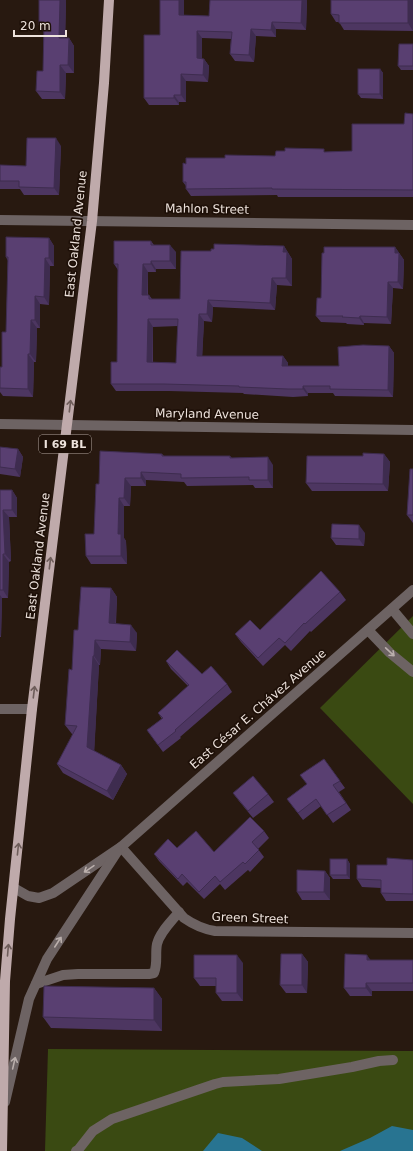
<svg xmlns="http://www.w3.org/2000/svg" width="413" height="1151" font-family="'DejaVu Sans',sans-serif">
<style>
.green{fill:#3a4a12}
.water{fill:#287491}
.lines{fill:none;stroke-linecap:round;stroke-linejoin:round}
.minor{stroke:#6d6363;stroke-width:10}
.major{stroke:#bfaaab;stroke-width:10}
.wall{fill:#4d3661;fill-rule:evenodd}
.shaded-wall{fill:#3e2c4f}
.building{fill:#593f71;stroke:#3e2c4f;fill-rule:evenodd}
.oneway{stroke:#6e5d5a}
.oneway2{stroke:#baafac}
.labels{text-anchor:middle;stroke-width:3.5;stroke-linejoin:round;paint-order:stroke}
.shield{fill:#1e1008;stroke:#afa39c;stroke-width:1}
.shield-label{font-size:11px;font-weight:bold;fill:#ede2dc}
.street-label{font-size:12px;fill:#ede2dc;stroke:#1e1008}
</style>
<rect width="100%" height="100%" fill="#281910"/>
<!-- green -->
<g class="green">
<path d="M413,616v188l-93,-96z"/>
<path d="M48,1049l365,2v100h-368z"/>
</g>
<!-- water -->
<g class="water">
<path d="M392,1126l21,4v21h-73l30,-13z"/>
<path d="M218,1133l24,5 20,13h-59z"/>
</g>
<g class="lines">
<!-- minor -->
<g class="minor">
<path d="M0,220l413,5"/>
<path d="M0,424l413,6"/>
<path d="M392,609l21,25"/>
<path d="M368,630l22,23 23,19"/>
<path d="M0,709h32"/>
<path d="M121,847l63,71c10,7 18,11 31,13l198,2"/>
<path d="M14,888l14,8 11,2 14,-5 68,-46 292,-257"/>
<path d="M36,984l27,-9 15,-1h71l5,-1c4,-10 1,-19 3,-29 3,-12 14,-22 22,-32"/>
<path d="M5,1102l24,-103 18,-40 70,-107"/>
<path d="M76,1151l2,-1 15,-19 19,-12 103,-35 8,-2 56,-3 73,-12 27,-6 14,-1"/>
</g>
<!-- major -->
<path class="major" d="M2,1151l3,-170 5,-62 22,-210 60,-488 12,-138 5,-83"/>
</g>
<!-- wall -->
<g class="wall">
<path d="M39,0h27l-1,38h4l5,8v27h-8l-1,26h-23l-6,-8 7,-20 1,-38 -5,-8z"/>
<path d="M160,0h24v15l25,1 1,-16h97l-1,30 -30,-1v8l-20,-1 -2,26 -19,-1 -5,-7 1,-15 -29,-1v21h2l5,7 -1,16 -22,-1v21h-7v3h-30l-5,-7 16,-63z"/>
<path d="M413,0v31l-69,-1 -5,-8h-3l-5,-8z"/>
<path d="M413,44v26h-12l-3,-4z"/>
<path d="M380,69l3,4v26l-22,-1 -3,-4z"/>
<path d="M413,114v83h-135l-1,-2 -86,1 -5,-7v-3l-3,-4 3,-18 39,-6 50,-2 51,-4 26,-1 52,-27z"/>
<path d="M61,146l-2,49h-35l-4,-6h-20v-24l26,1z"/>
<path d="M49,238l5,8v20h-4l-1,39 -9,-1v24h-3l-1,34h-2l-1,35 -30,-1 -3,-4v-25h2l4,-35 2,-71 -2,-4z"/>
<path d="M151,241l3,4 22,7v17h-20v3h-8v23h1l3,4h28l31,-48 73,-5 8,13v27l-15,-1 -2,25 -62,-3 -1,15 -8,-1 -2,35h81l5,7v3h51l50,-20 5,7 -1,44 -58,-1 -2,-3h-25v3l-15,1 -49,-3 -1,-1 -74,-2h-53l-5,-7 6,-22 1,-92 -4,-6zM178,326l-2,37 -23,-1v-35z"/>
<path d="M395,247l9,13 -1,29 -10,-1 -2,36 -27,-1v2l-17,-1 -1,-1 -25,-1 -5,-6 5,-18z"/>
<path d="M0,447l18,2 5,8 -3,20 -20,-3z"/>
<path d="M162,454l2,2h66l2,2 41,7v23h-18l-2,-3 -66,1 -3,-4 -38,-2v6h-15l-1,20h-6v32l2,3 1,23h-36l-5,-8 8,-22 5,-50z"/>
<path d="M384,454l6,8 -2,29h-76l-6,-8 57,-27z"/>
<path d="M413,469v54l-6,-8z"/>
<path d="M0,490h12l5,8v19h-8l2,44 -2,1 -1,36h-6l-1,39h-1z"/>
<path d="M365,533l-1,13 -28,-1 -5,-7z"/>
<path d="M111,588l6,9 -1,27 21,9 -1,18 -35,-2 -1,16h-1l-5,86 27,14 6,9 -14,26 -50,-27 -6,-9 16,-30h-1l-7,-9 7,-55 6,-40z"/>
<path d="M340,592l6,8 -35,32 -1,-1 -19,20 -6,-6 -22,21 -22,-24 -6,-8 25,-4z"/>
<path d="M166,661l61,23 5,8 -52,45 1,1 -18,14 -16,-22 15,-11 -4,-6 30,-27 -17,-17z"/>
<path d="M324,759l21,29 -6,4 12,18 -18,13 -12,-17 -18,14 -16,-21 20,-15z"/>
<path d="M233,793l35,1 6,8 -21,16 -14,-17z"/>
<path d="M264,831l5,7 -11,11 6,8 -14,15 -2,-2 -23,20 -5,-6 -16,15 -17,-17 -4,4 -24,-25 -5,-7 23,-6 37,4z"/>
<path d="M347,859l3,5v15h-17l-3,-4z"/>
<path d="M413,860v41h-27l-5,-8v-5l-19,-1 -5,-8 30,-14z"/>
<path d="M325,871l5,7v22h-28l-5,-8z"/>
<path d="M302,954l6,8 -1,31h-21l-6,-8z"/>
<path d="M371,960h42v31h-41v5h-22l-6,-8z"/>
<path d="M243,963v38h-21l-6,-8v-7h-16l-6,-8z"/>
<path d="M154,988l8,11v32l-111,-3 -8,-11z"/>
</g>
<!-- shaded-wall -->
<g class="shaded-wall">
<path d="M60,0h6l-1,46 -6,-8z"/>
<path d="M179,0h5v22l-5,-7z"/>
<path d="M302,0h5l-1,30 -5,-7z"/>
<path d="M408,0h5v31l-5,-8z"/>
<path d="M272,22l4,7v8l-5,-7z"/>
<path d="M251,29l5,7 -2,26 -5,-7z"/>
<path d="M197,31l5,7v27l-5,-7z"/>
<path d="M69,38l5,8v27l-6,-8z"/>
<path d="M204,59l5,7 -1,16 -5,-7z"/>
<path d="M60,65l6,8 -1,26 -5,-7z"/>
<path d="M380,69l3,4v26l-3,-5z"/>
<path d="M181,74l5,7v21l-5,-7z"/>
<path d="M174,95l5,7v3l-5,-7z"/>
<path d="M56,138l5,8 -2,49 -5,-7z"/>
<path d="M49,238l5,8v20l-5,-8z"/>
<path d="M170,245l6,7v17l-6,-8z"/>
<path d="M284,246l8,13v27l-6,-8 -3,-26z"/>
<path d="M395,247l9,13 -1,29 -5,-7 -3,-29z"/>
<path d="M45,258l5,8 -1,39 -5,-8z"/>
<path d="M151,261l5,8v3l-5,-8z"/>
<path d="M143,264l5,8 -1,30 -5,-7z"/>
<path d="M272,278l5,7 -2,25 -5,-7z"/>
<path d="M388,282l5,6 -2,36 -4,-7z"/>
<path d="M35,296l5,8v24l-5,-8z"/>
<path d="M208,300l5,7 -1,15 -5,-8z"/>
<path d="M199,314l5,7 -2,42 -5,-7z"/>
<path d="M360,316l4,7v2l-5,-7z"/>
<path d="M148,319l5,8 -1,43 -5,-8z"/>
<path d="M31,320l6,8 -1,34 -6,-8z"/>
<path d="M389,346l5,7 -1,44 -5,-7z"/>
<path d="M28,354l6,8 -1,35 -5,-8z"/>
<path d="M283,356l5,7 -1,10 -5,-7z"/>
<path d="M303,386l5,7v3l-5,-7z"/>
<path d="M18,449l5,8 -3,20 -5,-8z"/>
<path d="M384,454l6,8 -2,29 -5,-7z"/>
<path d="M268,457l5,8v23l-5,-8z"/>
<path d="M141,472l5,8v6l-5,-8z"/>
<path d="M125,478l6,8 -1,20 -6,-8z"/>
<path d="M12,490l5,8v19l-5,-7z"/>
<path d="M119,498l5,8v32l2,3 1,23 -6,-8 -3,-22z"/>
<path d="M3,510l6,7 2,44 -6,-7z"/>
<path d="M359,525l6,8 -1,13 -5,-7z"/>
<path d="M3,554l6,8 -1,36 -5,-8z"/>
<path d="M111,588l6,9 -2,35 -6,-9z"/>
<path d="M0,595l2,3 -1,39 -1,-2z"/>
<path d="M131,625l6,8 -1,18 -6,-9z"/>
<path d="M95,640l6,9 -1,16 -6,-9z"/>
<path d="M93,656l6,9 -5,91 -7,-9z"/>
<path d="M121,765l6,9 -14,26 -6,-9z"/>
<path d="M347,859l3,5v15l-3,-4z"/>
<path d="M325,871l5,7v22l-6,-8z"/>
<path d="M302,954l6,8 -1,31 -5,-8z"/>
<path d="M237,955l6,8v38l-6,-8z"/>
<path d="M367,955l5,7 -5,-2z"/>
<path d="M366,983l6,8v5l-6,-8z"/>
<path d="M154,988l8,11v32l-8,-11z"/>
</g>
<!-- building -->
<g class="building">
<path d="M39,0h21l-1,38h10l-1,27h-8v27l-24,-1 1,-20h6l1,-46h-5z"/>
<path d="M160,0h19v15l30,1 1,-16h92l-1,23 -29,-1 -1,8 -20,-1 -2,26 -19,-1 2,-22 -35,-1v27l7,1 -1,16 -22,-1v21h-7v3h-30v-63h16z"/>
<path d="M331,0h77v23h-69v-8l-8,-1z"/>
<path d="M399,44h14v22h-15z"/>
<rect x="358" y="69" width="22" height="25"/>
<path d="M405,113l8,1v76l-141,-1v-1l-86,1v-7h-3v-19l3,1v-6h39v-3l50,1 1,-5h9v-3l39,1v3l28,-1v-27h52z"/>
<path d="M27,138h29l-2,50 -35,-1v-6h-19v-16l26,1z"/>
<path d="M6,237l43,1v20h-4l-1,39 -9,-1v24h-4l-1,34h-2v35l-28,-1v-21h2v-35h4l2,-75h-2z"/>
<path d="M114,241h37v4h19v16h-19v3h-8l-1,31h7v4h31l1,-48h30v-2h3v-5l70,2 -1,6h4l-1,26h-14l-2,25 -62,-3 -1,14h-8l-2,42h86l-1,10h57l-1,-19 25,-2 26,1 -1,44 -58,-1v-3h-27v3h-15l-49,-2v-1l-75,-2h-53v-22h6l1,-98h-4zM148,319h30l-2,44 -29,-1z"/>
<path d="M324,247h71v6h4l-1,29h-10l-1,35 -27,-1 -1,2 -17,-1 1,-1h-27l1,-18h4l1,-45h2z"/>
<path d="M0,447l18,2 -3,20 -15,-2z"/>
<path d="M100,451l62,3v2h68v2l38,-1v23h-19v-3l-68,1v-4l-40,-2v6h-16l-1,20h-5l-1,36h3v22h-35l-1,-22h9l2,-50h3z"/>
<path d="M363,453l21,1 -1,30 -77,-1 1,-27h56z"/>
<path d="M410,469h3v46h-6z"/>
<path d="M0,490h12v20h-9l2,44h-2v36h-3z"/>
<path d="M332,524l27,1v14l-28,-1z"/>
<path d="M321,571l19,21 -35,32 -1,-1 -19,20 -6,-5 -21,20 -23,-24 15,-14 10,10z"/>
<path d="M81,587l30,1 -2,35 22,2 -1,17 -35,-2 -1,16h-1l-6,91 34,18 -14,26 -50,-27 20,-38 -12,-1 4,-56 3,1 2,-40h4z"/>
<path d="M177,650l25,24 9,-8 16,18 -52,46 1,1 -18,14 -11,-15 16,-12 -5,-5 31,-28 -23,-24z"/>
<path d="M324,759l16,22 -7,4 13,18 -19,12 -11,-16 -18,14 -11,-14 20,-15 -7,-9z"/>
<path d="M253,776l15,18 -20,17 -15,-18z"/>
<path d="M250,817l14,14 -12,11 7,8 -14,14 -2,-2 -23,20 -5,-6 -16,16 -17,-18 -4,5 -24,-25 14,-15 9,9 19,-17 18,21z"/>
<path d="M387,858l26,2v34l-32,-1v-13l-24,-1v-14h30z"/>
<rect x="330" y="859" width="17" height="16"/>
<path d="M297,870l28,1 -1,21h-27z"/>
<path d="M281,954h21v31h-22z"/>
<path d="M345,954l22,1v5h46v23h-47v5h-22z"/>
<path d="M194,955h43v38h-21v-15h-22z"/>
<path d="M44,986l110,2v32l-111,-3z"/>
</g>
<!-- one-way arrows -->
<defs><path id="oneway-shaft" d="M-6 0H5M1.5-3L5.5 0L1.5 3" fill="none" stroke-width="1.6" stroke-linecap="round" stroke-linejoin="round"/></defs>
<g class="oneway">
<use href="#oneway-shaft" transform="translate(70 406) rotate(-83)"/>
<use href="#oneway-shaft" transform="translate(50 563) rotate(-83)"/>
<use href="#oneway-shaft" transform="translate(34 692) rotate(-83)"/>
<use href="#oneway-shaft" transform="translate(18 849) rotate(-84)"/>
<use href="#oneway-shaft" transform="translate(8 950) rotate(-85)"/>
</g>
<g class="oneway2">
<use href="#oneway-shaft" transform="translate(390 652) rotate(43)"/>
<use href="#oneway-shaft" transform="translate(89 869) rotate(146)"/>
<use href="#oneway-shaft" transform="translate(58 942) rotate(-57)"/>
<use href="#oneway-shaft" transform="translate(14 1063) rotate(-77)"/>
</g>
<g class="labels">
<!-- shield labels -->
<rect class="shield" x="39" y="435" width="52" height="18" rx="3"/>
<g class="shield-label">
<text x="65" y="448">I 69 BL</text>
</g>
<!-- street labels -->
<g class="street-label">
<text transform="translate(207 209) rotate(1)" y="4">Mahlon Street</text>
<text transform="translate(76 234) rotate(-84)" y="4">East Oakland Avenue</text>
<text transform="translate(207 414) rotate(1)" y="4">Maryland Avenue</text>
<text transform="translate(38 556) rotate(-83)" y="4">East Oakland Avenue</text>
<text transform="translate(258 709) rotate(-41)" y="4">East César E. Chávez Avenue</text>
<text transform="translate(250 918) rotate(2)" y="4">Green Street</text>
</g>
</g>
<!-- scale -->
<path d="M14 30v6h52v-6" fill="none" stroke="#ede2dc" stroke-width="2"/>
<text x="20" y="30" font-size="12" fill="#ede2dc" stroke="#1e1008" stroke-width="3" paint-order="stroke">20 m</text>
</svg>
